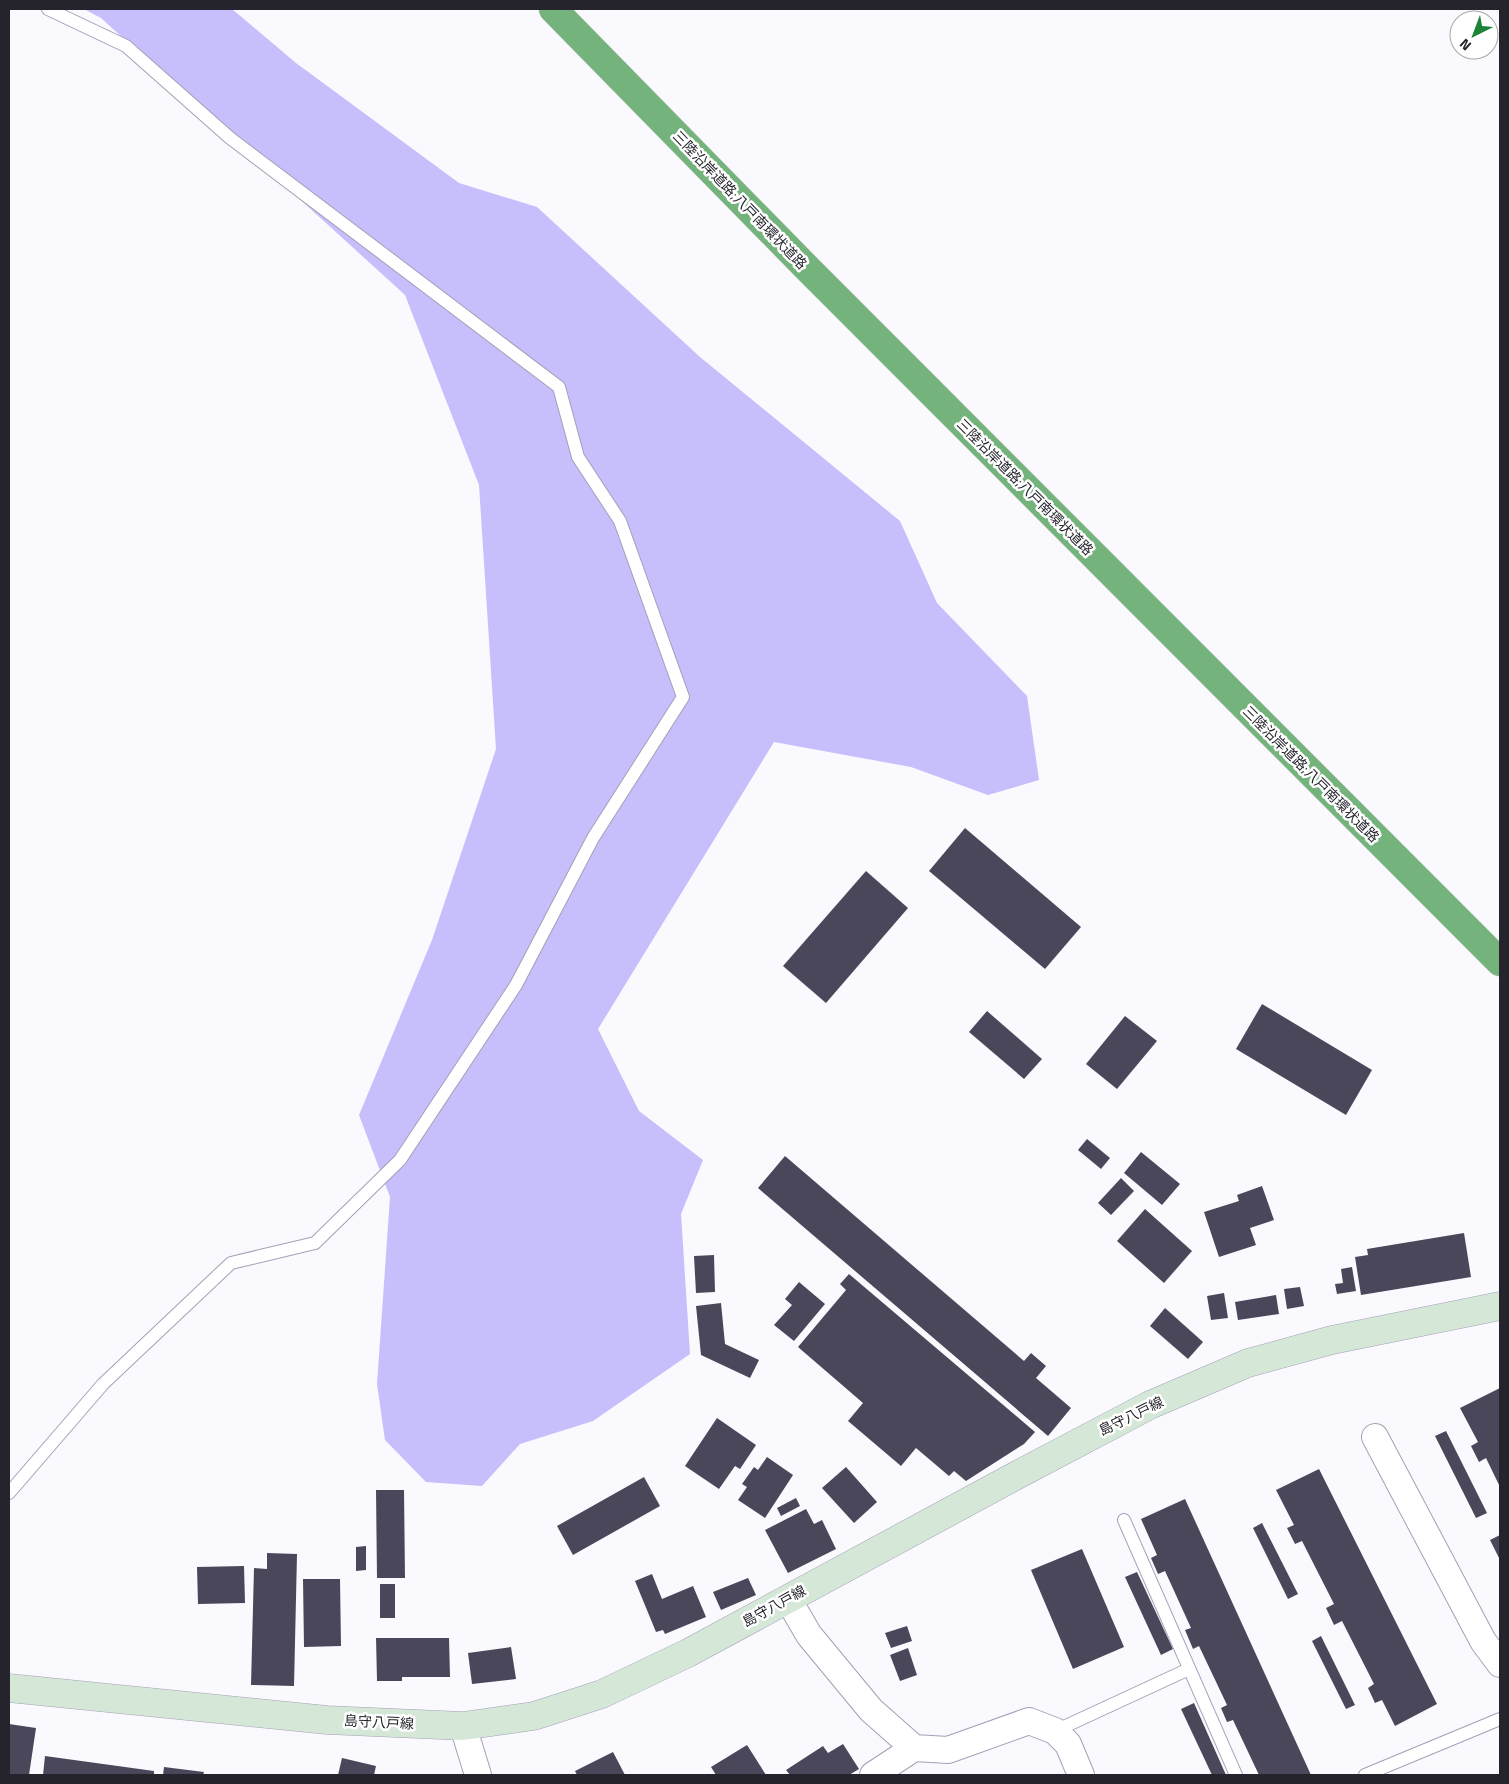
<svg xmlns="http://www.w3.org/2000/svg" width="1509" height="1784" font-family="'Titillium Web','Noto Sans JP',sans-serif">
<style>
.forest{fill:#c7befc}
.building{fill:#4a475b}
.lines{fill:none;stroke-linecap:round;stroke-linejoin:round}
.lane-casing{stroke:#a3a0b7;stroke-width:14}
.street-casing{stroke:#a3a0b7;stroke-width:28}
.secondary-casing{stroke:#a3a0b7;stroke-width:29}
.highway-casing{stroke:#d3d3d5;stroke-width:29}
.lane{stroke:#fff;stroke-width:12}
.street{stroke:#fff;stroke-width:26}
.secondary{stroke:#d5e8d8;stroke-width:28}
.highway{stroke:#74b37c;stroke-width:28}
.labels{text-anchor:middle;stroke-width:5;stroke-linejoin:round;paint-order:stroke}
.street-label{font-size:14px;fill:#25242d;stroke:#fff}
</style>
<rect width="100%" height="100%" fill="#faf9fe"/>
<!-- forest -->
<path class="forest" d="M84,9h148l64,54 163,120 78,24 163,150 200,164 37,82 90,93 12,84 -51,15 -77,-28 -137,-25 -176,287 41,82 64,49 -22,54 9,140 -97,67 -73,23 -38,42 -56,-4 -41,-42 -8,-56 13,-187 -31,-82 73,-175 64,-191 -17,-264 -74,-190 -304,-277z"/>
<!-- building -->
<g class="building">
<path d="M965,828l116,99 -36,42 -116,-98z"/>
<path d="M866,871l42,37 -82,95 -43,-37z"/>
<path d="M1262,1004l110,66 -26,45 -110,-66z"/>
<path d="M987,1011l55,48 -18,20 -55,-47z"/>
<path d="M1125,1016l32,25 -40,48 -31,-25z"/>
<path d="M1087,1139l23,19 -9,11 -23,-19z"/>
<path d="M1141,1152l39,32 -18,21 -38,-32z"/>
<path d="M785,1156l239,205 7,-8 15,13 -10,12 35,30 -23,28 -290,-248z"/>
<path d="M1121,1178l13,13 -23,24 -13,-12z"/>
<path d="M1262,1186l12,34 -24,8 6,17 -37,12 -15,-45 35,-11 -2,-6z"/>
<path d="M1145,1209l47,42 -28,32 -47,-42z"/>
<path d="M1464,1233l7,44 -110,18 -6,-38 13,-2 -1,-6z"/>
<path d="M714,1255l1,37 -19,1 -2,-37z"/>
<path d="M1352,1267l4,24 -19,3 -2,-10 8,-1 -2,-14z"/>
<path d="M849,1274l186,158 -11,12 -58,37 -12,-10 -5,5 -33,-28 -15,18 -53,-45 15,-18 -65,-56 48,-57 -6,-6z"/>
<path d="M799,1282l26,22 -31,37 -20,-16 18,-20 -7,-6z"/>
<path d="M1300,1287l4,19 -17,3 -3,-20z"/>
<path d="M1224,1293l4,25 -17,2 -4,-24z"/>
<path d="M1276,1295l3,19 -41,6 -3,-18z"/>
<path d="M721,1303l4,41 34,16 -9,18 -49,-23 -5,-49z"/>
<path d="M1165,1308l38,34 -15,17 -38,-33z"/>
<path d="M1500,1388v99l-14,-29 -7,4 -8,-16 7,-4 -18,-34z"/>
<path d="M717,1418l39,27 -16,24 -5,-3 -16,23 -34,-23z"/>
<path d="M1446,1431l41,82 -11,5 -41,-82z"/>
<path d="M767,1457l26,18 -28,43 -27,-18 9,-13 -5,-3 12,-17 4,3z"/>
<path d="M846,1467l31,35 -23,21 -32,-35z"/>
<path d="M1319,1469l118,235 -42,22 -13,-26 -7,3 -7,-15 6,-4 -32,-63 -8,4 -8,-17 8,-4 -32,-63 -7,3 -8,-16 7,-3 -18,-35z"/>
<path d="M644,1477l16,29 -87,49 -16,-29z"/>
<path d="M376,1490h28l1,88h-28z"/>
<path d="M796,1498l4,8 -19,10 -4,-8z"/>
<path d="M1185,1499l126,276h-52l-26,-55 -6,2 -6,-14 6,-3 -28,-59 -6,3 -8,-19 6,-2 -26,-57 -7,3 -7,-16 6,-3 -16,-36z"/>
<path d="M806,1509l8,15 8,-4 14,29 -48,24 -23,-43z"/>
<path d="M1262,1523l36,71 -10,5 -35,-71z"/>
<path d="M1500,1535v25l-10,-20z"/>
<path d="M366,1546v24l-10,1v-24z"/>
<path d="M1082,1549l42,98 -51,22 -42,-99z"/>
<path d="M267,1553l30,1 -3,132 -43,-1 3,-117 13,1z"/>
<path d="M244,1566l1,37 -47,1 -1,-37z"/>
<path d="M1137,1572l36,77 -12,6 -36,-78z"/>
<path d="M652,1574l10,25 31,-13 13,31 -41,17 -2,-4 -7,2 -21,-51z"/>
<path d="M748,1578l8,17 -35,15 -8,-18z"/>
<path d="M303,1579h37l1,67 -37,1z"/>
<rect x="380" y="1584" width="15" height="34"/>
<path d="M907,1626l5,15 -21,7 -6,-15z"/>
<path d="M1321,1636l34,69 -9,4 -34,-68z"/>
<path d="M376,1638h73l1,39h-48v4h-25z"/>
<path d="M511,1647l5,32 -44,5 -4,-31z"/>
<path d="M908,1648l9,27 -17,6 -10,-26z"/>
<path d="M1194,1703l32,72h-14l-31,-66z"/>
<path d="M9,1724l27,4 -7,47h-20z"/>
<path d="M843,1744l16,25 -10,6h-59l-4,-5 37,-24 5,7z"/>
<path d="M747,1745l19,30h-50l-5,-8z"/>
<path d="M613,1752l12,23h-48l-2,-4z"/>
<path d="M45,1756l109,15v4h-111z"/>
<path d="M342,1758l34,8 -2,9h-36z"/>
<path d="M164,1767l40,5 -1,3h-40z"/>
</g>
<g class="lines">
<!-- lane casing -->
<g class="lane-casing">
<g id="lane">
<path d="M9,1493l94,-109 128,-121 84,-20 85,-83 116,-175 77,-147 90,-141 -63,-176 -42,-64 -19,-70 -329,-249 -104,-92 -78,-37"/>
<path d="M1124,1520l112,255"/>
<path d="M1055,1731l134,-62"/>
<path d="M1365,1775l135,-56"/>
</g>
</g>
<!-- street casing -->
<g class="street-casing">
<g id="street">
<path d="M1375,1437l108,204 17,23"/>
<path d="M788,1599l21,36 62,75 43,38 34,2 81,-29 26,10 13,13 13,31"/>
<path d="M463,1726l15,49"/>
<path d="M873,1775l41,-27"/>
</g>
</g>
<!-- secondary casing -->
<g class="secondary-casing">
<path id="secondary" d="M9,1688l318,32 136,6 71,-10 68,-22 86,-41 331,-179 131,-69 98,-42 84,-23 168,-34"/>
</g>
<!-- highway casing -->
<g class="highway-casing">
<path id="highway" d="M553,9l255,260 692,693"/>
</g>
<!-- lane -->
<use href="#lane" class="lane"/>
<!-- street -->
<use href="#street" class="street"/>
<!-- secondary -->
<use href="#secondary" class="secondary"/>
<!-- highway -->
<use href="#highway" class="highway"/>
</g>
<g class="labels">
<!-- street labels -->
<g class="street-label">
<text transform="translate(740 200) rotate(46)" y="5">三陸沿岸道路;八戸南環状道路</text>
<text transform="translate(1025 487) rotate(45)" y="5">三陸沿岸道路;八戸南環状道路</text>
<text transform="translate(1311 774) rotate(45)" y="5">三陸沿岸道路;八戸南環状道路</text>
<text transform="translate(1131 1416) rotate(-26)" y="5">島守八戸線</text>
<text transform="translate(774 1606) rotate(-29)" y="5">島守八戸線</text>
<text transform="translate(379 1722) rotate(3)" y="5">島守八戸線</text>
</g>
</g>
<!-- border -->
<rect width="1509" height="1784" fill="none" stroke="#25242d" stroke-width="20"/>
<!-- north arrow -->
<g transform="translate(1474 35) rotate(222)"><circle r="24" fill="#ffffff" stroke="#a8a7ab"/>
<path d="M0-4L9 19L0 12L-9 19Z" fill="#1c8338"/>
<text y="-8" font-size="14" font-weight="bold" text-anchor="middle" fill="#25242d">N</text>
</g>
</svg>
